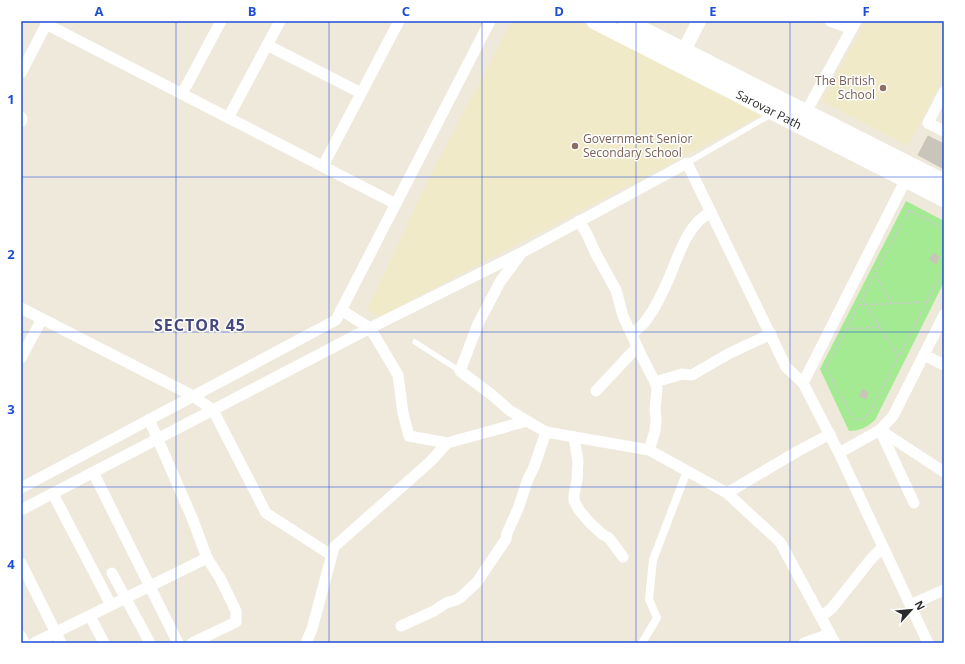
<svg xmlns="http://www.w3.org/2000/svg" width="965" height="664" font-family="'Open Sans',sans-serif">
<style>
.education{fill:#f1eac9}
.green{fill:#a3ea92}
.building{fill:#c9c5bb;stroke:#cac5b5}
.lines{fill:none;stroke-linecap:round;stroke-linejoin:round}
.path{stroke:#ccc;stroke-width:1.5;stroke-dasharray:3 2;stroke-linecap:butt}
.service{stroke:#fff;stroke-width:5.5}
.pedestrian{stroke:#fff;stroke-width:8}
.minor{stroke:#fff;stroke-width:11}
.tertiary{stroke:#fff;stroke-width:14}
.secondary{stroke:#fff;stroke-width:16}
.grid{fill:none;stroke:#1d4ed8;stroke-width:1;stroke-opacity:0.55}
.education-dot{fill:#8d6e63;stroke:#fff;stroke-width:1.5}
.labels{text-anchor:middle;stroke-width:3;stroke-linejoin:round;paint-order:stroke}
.education-label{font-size:12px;fill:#785e54;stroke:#fff;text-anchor:end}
.street-label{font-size:12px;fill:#2b2b2b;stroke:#fff}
.district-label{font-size:16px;font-weight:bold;letter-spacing:1px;fill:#464880;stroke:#fff}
.neatline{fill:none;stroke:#1d4ed8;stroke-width:1.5}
.grid-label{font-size:13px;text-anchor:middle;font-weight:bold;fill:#1d4ed8}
</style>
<rect width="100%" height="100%" fill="#eee9db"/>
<!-- education -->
<g class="education">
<path d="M512,21h67l183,94 -383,202 -12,-7 63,-134z"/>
<path d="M866,21h78v55l-36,70 -86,-45z"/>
</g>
<!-- green -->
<path class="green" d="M906,201l38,20v61l-69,138c-8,7 -15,11 -26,11l-29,-62z"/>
<!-- building -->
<g class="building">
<path d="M928,136l16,8v25l-26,-14z"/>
<path d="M934,253l5,4 -3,7 -7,-5z"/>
<path d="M863,389l5,4 -2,6 -7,-3z"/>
</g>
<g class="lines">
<!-- path -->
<g class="path">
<path d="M944,229l-35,-19 -83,158 28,51c8,3 13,-3 17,-9l73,-141"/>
<path d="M875,275l17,28"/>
<path d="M862,298l36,58"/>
<path d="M859,305l68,-3"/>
<path d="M846,329l34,-2"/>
</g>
<!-- service -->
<g class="service">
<path d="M687,163l85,-49"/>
<path d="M415,342l45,29"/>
</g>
<!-- pedestrian -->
<path class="pedestrian" d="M642,643l15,-25 -8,-19 4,-39 34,-89"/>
<!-- minor -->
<g class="minor">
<path d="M830,21l22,8"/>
<path d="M46,24l350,180"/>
<path d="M267,45l94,48"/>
<path d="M21,73l27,-52"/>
<path d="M944,92l-16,31 16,8"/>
<path d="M182,94l39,-73"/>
<path d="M806,112l50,-91"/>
<path d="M21,117l1,2 -1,3"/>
<path d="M228,118l52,-97"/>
<path d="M323,166l76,-145"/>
<path d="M909,173l-106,210 36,70 89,190"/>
<path d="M579,221l8,13 9,20 20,36 7,26 19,41 13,25 2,7 -2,20 1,10 -1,12 -6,19"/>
<path d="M520,255l-20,27 -22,42 -18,47 32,24 17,15 18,11"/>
<path d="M21,308l172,88 20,14 53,103 65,42"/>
<path d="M341,310l29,18 151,-75 166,-90 99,204 17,16"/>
<path d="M632,334c5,-4 11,-9 15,-15 9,-12 16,-27 22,-41 10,-23 18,-54 42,-66"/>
<path d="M924,355l20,10"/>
<path d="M21,358l21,-39"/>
<path d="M655,382l27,-8 10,1 38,-22 41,-19"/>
<path d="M596,391l41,-44"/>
<path d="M149,419l44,101 14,38 13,20 16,33v11l-44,21"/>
<path d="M880,430l34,73"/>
<path d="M880,430l64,42"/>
<path d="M574,437l4,24 -1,19 -3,15v6l5,9 11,13 12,11 7,4 14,19"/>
<path d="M839,453l41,-23 13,-14 51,-101"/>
<path d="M93,472l85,171"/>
<path d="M21,488l315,-168 154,-299"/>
<path d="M727,493l71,-42 32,-17"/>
<path d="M53,494l58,111"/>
<path d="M21,510l349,-182 28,47 5,38 6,23 38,7 80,-22 19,11 103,18 78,43 53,49 55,101"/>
<path d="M21,563l40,80"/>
<path d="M112,573l38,70"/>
<path d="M910,605l34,-15"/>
<path d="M90,616l14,27"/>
<path d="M821,617l11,-9 39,-49 12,-12"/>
<path d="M401,626l33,-15 12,-8 10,-3 5,-3 16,-15 29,-43 1,-6 11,-24 10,-30 6,-12 12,-35"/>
<path d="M21,636l3,7"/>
<path d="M34,643l173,-85"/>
<path d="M306,643l6,-14 22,-82 97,-86 16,-18"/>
<path d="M804,643l26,-9"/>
</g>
<!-- tertiary -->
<path class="tertiary" d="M679,60l20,-39"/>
<!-- secondary -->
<g class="secondary">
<path id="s1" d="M594,21l350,178"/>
<path d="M626,21l318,161"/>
</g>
</g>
<!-- grid -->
<path class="grid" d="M176,21v622M329,21v622M482,21v622M636,21v622M790,21v622M21,177h923M21,332h923M21,487h923"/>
<!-- markers -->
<g class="education-dot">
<circle cx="883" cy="88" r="4"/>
<circle cx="575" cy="146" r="4"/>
</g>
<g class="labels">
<!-- education labels -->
<g class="education-label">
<text x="875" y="85">The British<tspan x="875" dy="14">School</tspan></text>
<text x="583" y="143" text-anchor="start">Government Senior<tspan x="583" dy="14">Secondary School</tspan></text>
</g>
<!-- street labels -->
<g class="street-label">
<text dy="4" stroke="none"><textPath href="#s1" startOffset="196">Sarovar Path</textPath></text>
</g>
<!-- district labels -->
<g class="district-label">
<text x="200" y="331">SECTOR 45</text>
</g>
</g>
<!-- border -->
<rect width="965" height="664" fill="none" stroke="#ffffff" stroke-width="44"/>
<!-- north arrow -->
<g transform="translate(911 610) rotate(63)" stroke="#ffffff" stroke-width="3" paint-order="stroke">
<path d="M0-3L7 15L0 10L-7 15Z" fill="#2b2b2b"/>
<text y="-6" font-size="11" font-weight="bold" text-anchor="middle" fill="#2b2b2b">N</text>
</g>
<rect x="22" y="22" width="921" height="620" class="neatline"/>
<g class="grid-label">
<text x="99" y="16">A</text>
<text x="252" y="16">B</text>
<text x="406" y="16">C</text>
<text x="559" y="16">D</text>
<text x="713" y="16">E</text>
<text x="866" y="16">F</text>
<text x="11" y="104">1</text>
<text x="11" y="259">2</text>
<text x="11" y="414">3</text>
<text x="11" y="569">4</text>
</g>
</svg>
